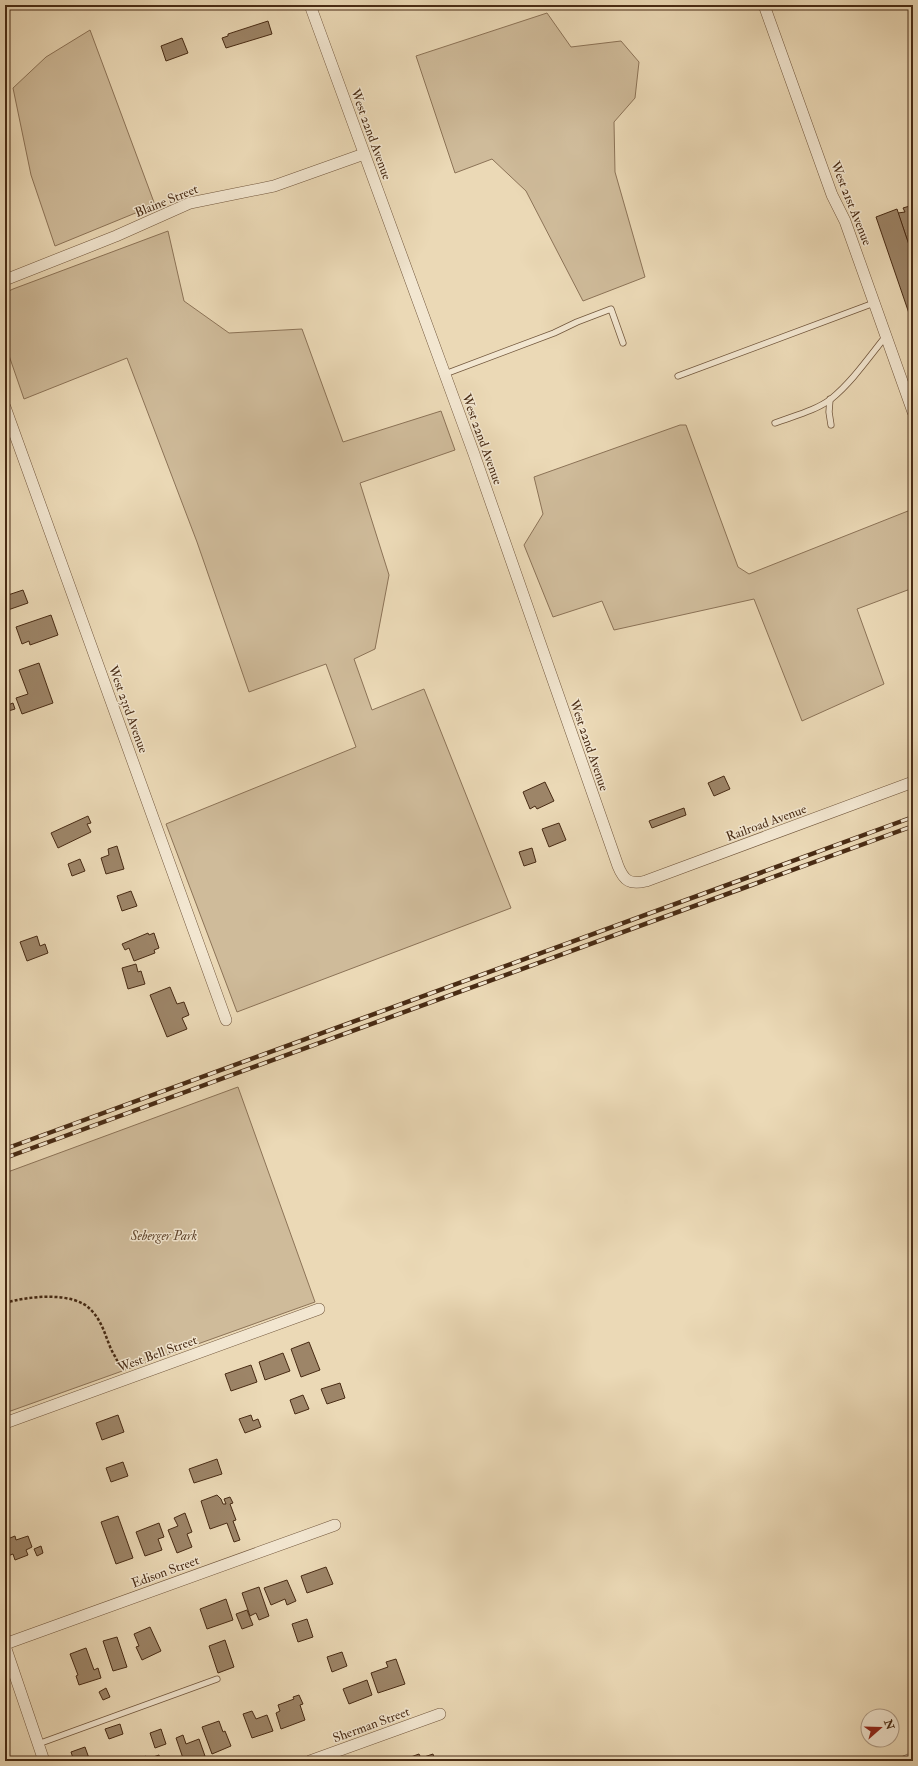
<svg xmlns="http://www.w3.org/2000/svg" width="918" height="1766" font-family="'IM FELL Double Pica',serif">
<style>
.green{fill:#cfbb9a;stroke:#8c7357}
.building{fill:#9d8568;stroke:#482b14}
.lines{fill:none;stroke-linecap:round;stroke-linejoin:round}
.service-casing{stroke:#71563c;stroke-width:7}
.minor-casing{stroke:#71563c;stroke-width:12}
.path{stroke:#482b14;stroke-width:2.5;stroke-dasharray:3 2;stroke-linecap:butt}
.service{stroke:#f2e6d0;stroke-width:5.5}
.minor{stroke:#f2e6d0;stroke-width:11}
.rail-casing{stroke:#482b14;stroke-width:4.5}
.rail{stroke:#f2e6d0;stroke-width:3;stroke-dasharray:9;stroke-linecap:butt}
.labels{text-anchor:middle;stroke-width:3;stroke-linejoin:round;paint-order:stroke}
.street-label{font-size:13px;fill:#482b14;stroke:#f2e6d0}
.park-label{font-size:13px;font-style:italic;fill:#63482f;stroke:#f2e6d0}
</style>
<rect width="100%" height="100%" fill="#ebd9b6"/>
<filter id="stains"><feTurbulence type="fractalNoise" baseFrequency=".005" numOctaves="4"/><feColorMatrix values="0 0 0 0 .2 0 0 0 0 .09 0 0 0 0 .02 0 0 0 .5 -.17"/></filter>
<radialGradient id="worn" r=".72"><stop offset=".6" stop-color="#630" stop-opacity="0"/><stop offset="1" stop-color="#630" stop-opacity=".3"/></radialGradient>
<!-- green -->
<g class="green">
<path d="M547,13l24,34 50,-6 18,21 -4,36 -21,24 1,50 30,105 -62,24 -57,-110 -34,-32 -37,14 -39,-117z"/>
<path d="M90,30l65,175 -100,41 -24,-71 -18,-87 33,-31z"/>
<path d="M168,231l16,70 45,32 73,-4 41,113 98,-31 14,39 -95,33 29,92 -14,74 -21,10 18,51 52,-21 87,219 -274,104 -71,-188 190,-77 -30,-83 -77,28 -52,-150 -70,-184 -103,41 -19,-55v-51l8,-4z"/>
<path d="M680,425h6l52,142 11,7 164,-65v79l-56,21 27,75 -82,37 -48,-122 -140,31 -12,-29 -49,16 -29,-72 19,-31 -9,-37z"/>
<path d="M238,1087l77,215 -310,111v-240z"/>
</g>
<!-- building -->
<g class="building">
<path d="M268,21l4,13 -46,14 -4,-10 6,-2v-2z"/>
<path d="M182,38l6,15 -22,8 -5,-15z"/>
<path d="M913,205v52l-15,-44 7,-1 -2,-4z"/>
<path d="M897,209l16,48v68l-37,-108z"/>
<path d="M23,590l5,13 -23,8v-15z"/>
<path d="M51,615l7,20 -28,10 -1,-4 -7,3 -6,-17z"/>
<path d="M39,663l14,40 -31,11 -6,-16 12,-4 -9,-24z"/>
<path d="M13,703l2,6 -10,3v-6z"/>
<path d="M724,776l6,13 -16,7 -6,-13z"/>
<path d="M545,782l9,19 -17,8 -2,-3 -5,3 -7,-17z"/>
<path d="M684,808l2,7 -34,13 -3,-7z"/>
<path d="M88,816l3,7 -4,1 4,8 -33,16 -7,-15z"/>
<path d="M559,823l7,17 -17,7 -7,-18z"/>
<path d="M117,846l7,23 -18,5 -5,-16 8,-3 -1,-6z"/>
<path d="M532,848l4,14 -12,4 -5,-14z"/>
<path d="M80,859l5,12 -13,5 -4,-12z"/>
<path d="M131,891l6,15 -15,5 -5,-15z"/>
<path d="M148,933l1,2 5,-2 5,15 -5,2 1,3 -21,8 -5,-13 -4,2 -3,-6z"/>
<path d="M37,936l3,10 5,-2 3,9 -21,8 -7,-19z"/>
<path d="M136,964l2,8 3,-1 4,13 -17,5 -6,-21z"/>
<path d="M170,987l7,17 7,-2 5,13 -7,3 5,11 -20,8 -17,-42z"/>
<path d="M309,1342l11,28 -19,7 -10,-28z"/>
<path d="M283,1353l7,18 -25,9 -6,-18z"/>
<path d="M251,1365l6,17 -26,9 -6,-17z"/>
<path d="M340,1383l5,15 -18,6 -6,-15z"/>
<path d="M303,1395l6,14 -14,5 -5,-14z"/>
<path d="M118,1415l6,17 -22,8 -6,-17z"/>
<path d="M251,1415l2,6 5,-2 3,8 -16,6 -6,-14z"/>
<path d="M217,1459l5,15 -28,9 -5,-14z"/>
<path d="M123,1462l5,14 -17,6 -5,-14z"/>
<path d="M217,1495l4,4 2,5h3l-2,-5 6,-2 3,6 -3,1 6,16 -3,1 7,19 -6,2 -7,-19 -17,6 -9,-28z"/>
<path d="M185,1513l7,19 -5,2 5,13 -15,6 -9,-23 10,-4 -4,-8z"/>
<path d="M118,1516l15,42 -17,6 -15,-42z"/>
<path d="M159,1523l5,14 -6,2 4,11 -17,6 -9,-24z"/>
<path d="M15,1536l1,4 12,-4 4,11 -6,3 2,5 -13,5 -2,-6 -8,3v-17z"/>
<path d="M41,1546l2,7 -6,3 -3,-7z"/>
<path d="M326,1567l7,17 -26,9 -6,-17z"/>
<path d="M287,1580l9,21 -9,4 -2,-6 -14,6 -7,-17z"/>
<path d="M259,1587l10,29 -10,4 -3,-7 -6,3 -8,-23z"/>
<path d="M226,1599l7,21 -26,9 -7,-20z"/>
<path d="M247,1610l6,15 -11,4 -6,-15z"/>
<path d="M307,1619l6,18 -15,5 -6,-18z"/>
<path d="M150,1627l11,24 -19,9 -6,-13 3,-1 -5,-12z"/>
<path d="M117,1637l10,30 -14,4 -10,-30z"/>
<path d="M225,1640l9,27 -16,6 -9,-27z"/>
<path d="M86,1648l8,22 4,-2 3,10 -22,7 -3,-9 2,-1 -8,-21z"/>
<path d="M342,1652l5,14 -15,6 -5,-15z"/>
<path d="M396,1659l9,25 -27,9 -7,-20 17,-6 -2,-5z"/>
<path d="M367,1680l5,15 -23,9 -6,-15z"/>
<path d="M106,1688l4,9 -7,3 -4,-8z"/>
<path d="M299,1695l4,9 -3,1 5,15 -24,9 -5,-16 4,-2 -2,-6 16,-6 -1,-2z"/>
<path d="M252,1711l4,8 11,-4 6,16 -21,7 -9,-24z"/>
<path d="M219,1721l4,11 2,-1 6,15 -19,8 -10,-27z"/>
<path d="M120,1724l3,10 -14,5 -4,-10z"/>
<path d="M161,1729l5,15 -11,4 -5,-15z"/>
<path d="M183,1735l3,9 13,-5 6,17 -21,5 -8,-23z"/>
<path d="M85,1747l5,14h-16l-3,-9z"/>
<path d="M419,1754l2,4 12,-4 2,7h-26l-1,-3z"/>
<path d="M159,1755l2,6h-17l-1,-3 3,-2 1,3z"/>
</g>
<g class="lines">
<!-- service casing -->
<g class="service-casing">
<g id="service">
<path d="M445,374l109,-41 23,-11 34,-13 12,34"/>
<path d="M678,376l196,-73"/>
<path d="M830,399l-1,13 2,13"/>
<path d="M775,423c18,-7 40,-12 56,-24 21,-17 38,-42 55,-63"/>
<path d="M38,1744l179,-65"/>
</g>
</g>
<!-- minor casing -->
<g class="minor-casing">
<g id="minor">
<path d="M310,5l164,449 144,412c6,15 12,19 28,15l267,-99"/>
<path d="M764,5l68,190 13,26 68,191"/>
<path d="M5,280l111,-44 74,-33 84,-17 90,-32"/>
<path d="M5,407l221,613"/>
<path d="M5,1423l314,-114"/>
<path d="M5,1644l330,-119"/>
<path d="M5,1646l39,115"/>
<path d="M310,1761l130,-47"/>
<path d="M906,1761l7,-3"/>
</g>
</g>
<!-- path -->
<path class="path" d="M5,1303c23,-7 69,-12 86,7 11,11 14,25 20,39 3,6 7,12 9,19"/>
<!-- service -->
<use href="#service" class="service"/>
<!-- minor -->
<use href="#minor" class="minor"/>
<!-- rail casing -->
<g class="rail-casing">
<g id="rail">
<path d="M5,1149l908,-332"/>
<path d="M5,1158l908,-332"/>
</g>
</g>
<!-- rail -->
<use href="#rail" class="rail"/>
</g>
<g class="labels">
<!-- street labels -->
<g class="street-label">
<text transform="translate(372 134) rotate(70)" y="5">West 22nd Avenue</text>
<text transform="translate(166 200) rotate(-22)" y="5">Blaine Street</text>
<text transform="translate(852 203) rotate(68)" y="5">West 21st Avenue</text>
<text transform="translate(483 439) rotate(70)" y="5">West 22nd Avenue</text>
<text transform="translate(129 709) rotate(70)" y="5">West 23rd Avenue</text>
<text transform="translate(590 745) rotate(71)" y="5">West 22nd Avenue</text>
<text transform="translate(766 822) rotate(-20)" y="5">Railroad Avenue</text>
<text transform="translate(157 1353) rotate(-20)" y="5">West Bell Street</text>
<text transform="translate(165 1571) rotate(-20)" y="5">Edison Street</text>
<text transform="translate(371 1724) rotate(-20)" y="5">Sherman Street</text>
</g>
<!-- park labels -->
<g class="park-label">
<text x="164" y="1240">Seberger Park</text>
</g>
</g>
<!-- margin -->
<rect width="918" height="1766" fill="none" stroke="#ebd9b6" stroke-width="20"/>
<rect x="6" y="6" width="906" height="1754" fill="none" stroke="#482b14" stroke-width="2"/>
<rect x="10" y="10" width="898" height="1746" fill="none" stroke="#482b14"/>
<!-- north arrow -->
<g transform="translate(880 1728) rotate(70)"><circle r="19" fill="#f2e6d0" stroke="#ae9b85"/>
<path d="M0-3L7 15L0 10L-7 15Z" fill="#8f2418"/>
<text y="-6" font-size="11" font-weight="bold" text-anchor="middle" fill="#482b14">N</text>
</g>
<rect width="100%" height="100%" filter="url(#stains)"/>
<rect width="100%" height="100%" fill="url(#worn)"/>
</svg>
